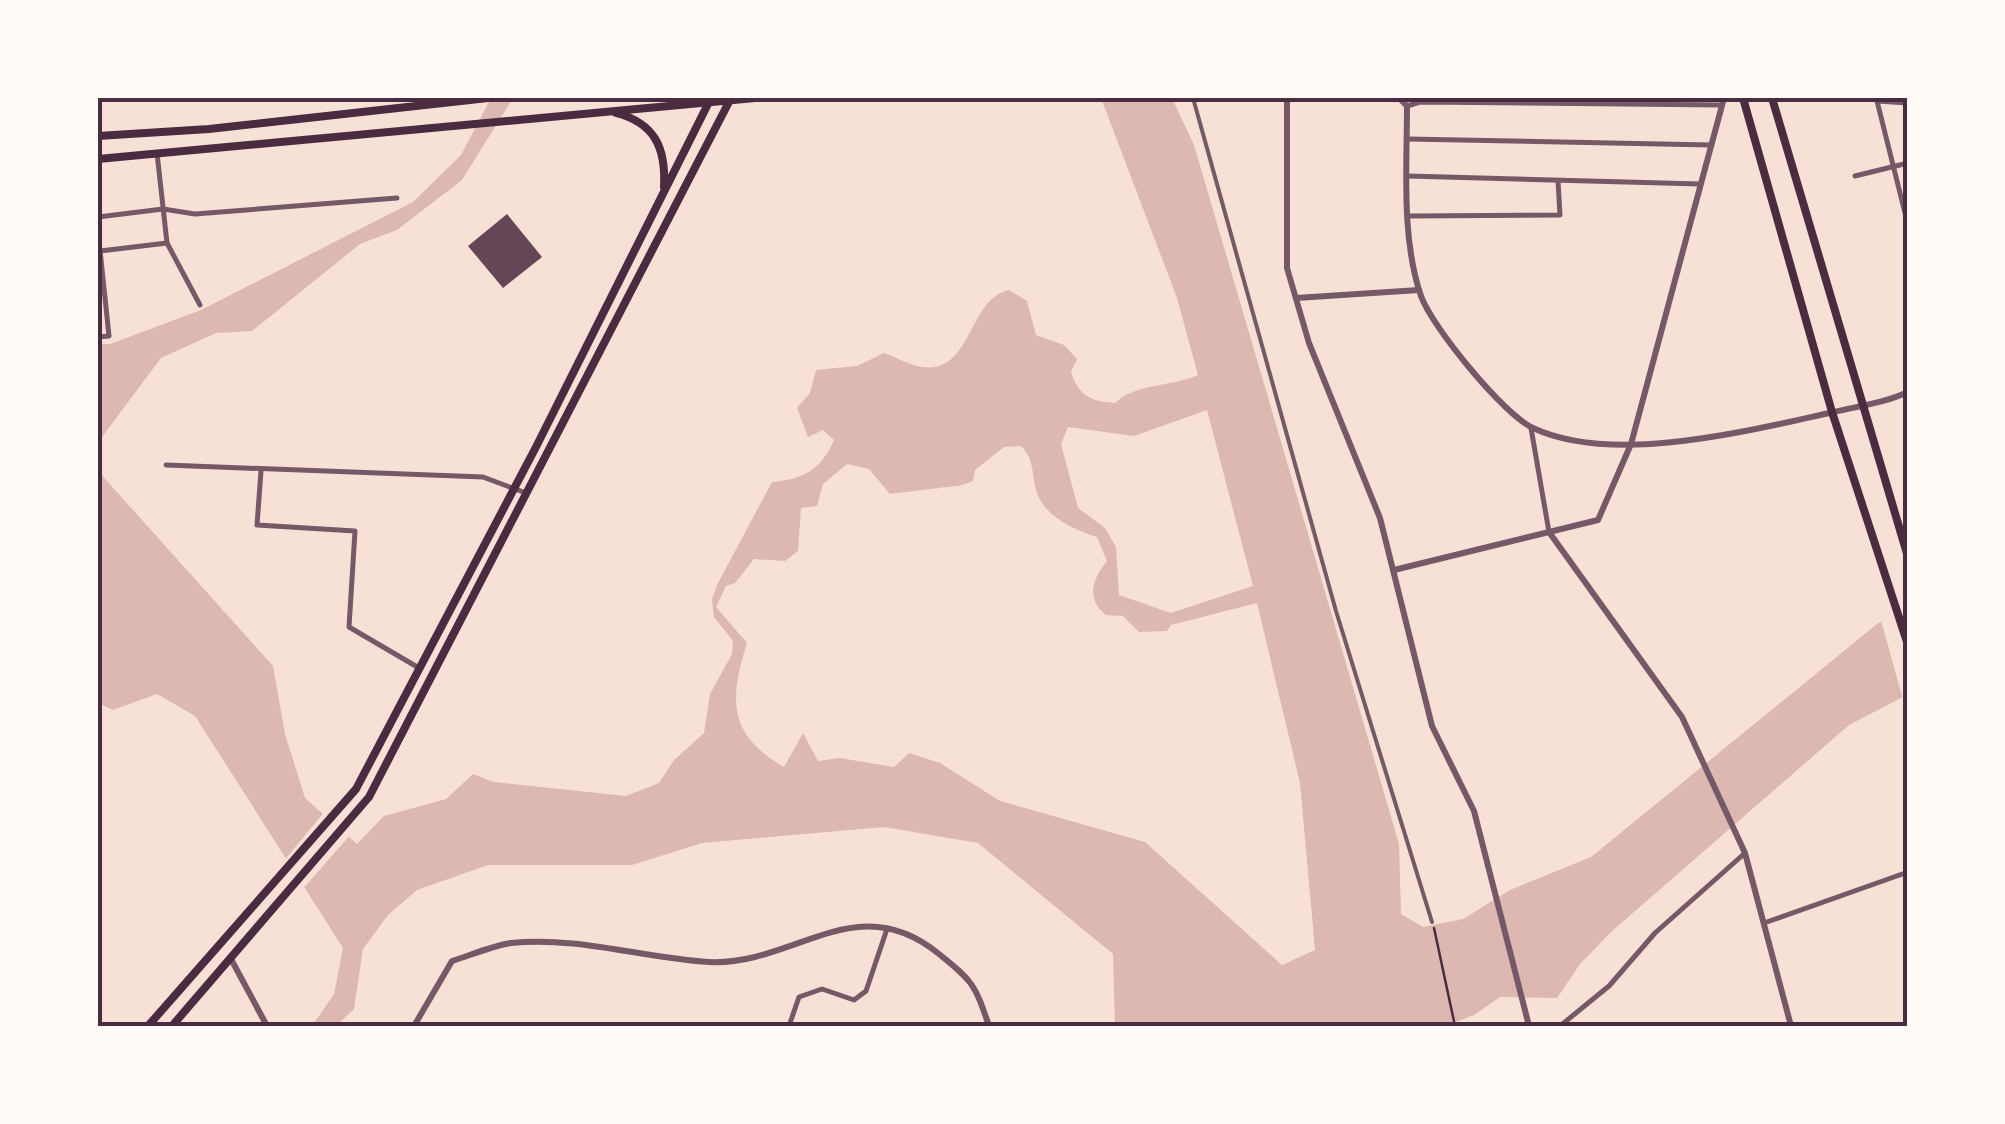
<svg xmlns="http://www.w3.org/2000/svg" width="2005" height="1124" font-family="'Golos Text',sans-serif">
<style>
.water{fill:#dcb8b0;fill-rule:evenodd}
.pier{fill:#f7e1d7}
.building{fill:#644757}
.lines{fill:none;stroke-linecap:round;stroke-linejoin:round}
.path{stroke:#4a2c40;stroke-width:2.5}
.pedestrian{stroke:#755966;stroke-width:4}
.minor{stroke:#755966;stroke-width:5}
.tertiary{stroke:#755966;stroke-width:6}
.secondary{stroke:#4a2c40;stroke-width:8}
.primary{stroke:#4a2c40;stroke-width:8}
.neatline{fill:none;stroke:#4a2c40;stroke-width:4}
</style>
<rect width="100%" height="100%" fill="#f7e1d7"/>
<!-- water -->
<g class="water">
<path d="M491,98h22l-51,82 -65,50 -37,14 -108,87 -36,2 -55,25 -59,79 -4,17v-110h12l91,-34 212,-108 48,-47z"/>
<path d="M1101,98h71l22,47 205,699 2,70 22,13 40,-8 47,-29 81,-33 286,-233 30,-17v88l-58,30 -238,207 -31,32 -23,34 -57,-1 -26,18 -28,11h-331l-2,-72 -135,-111 -94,-16 -182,16 -70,22h-144l-71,25 -29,25 -25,34 -9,60 -18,17h-24l22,-32 9,-46 -148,-232 -38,-22 -44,16 -15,-7v-232l175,195 12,68 20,64 52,46 27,-28 62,-17 27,-25 20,8 133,14 33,-13 15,-23 30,-27 6,-39 22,-40 1,-13 -19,-24 -2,-18 6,-16 54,-101c30,-2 50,-13 62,-42l-11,-10 -15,7 -11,-29 13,-15 6,-23 41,-4 27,-13c12,4 25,12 38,14 51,7 45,-68 87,-77l18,11 9,34 28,10 13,14 -6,13c8,24 19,29 44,31 21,-20 56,-16 83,-28l-21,-77zM1207,410l46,176 -82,27 -52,-18 -3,-48 -11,-19 -27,-20 -17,-64 7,-17 66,9zM1021,446c14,15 10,25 15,44 7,26 38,40 61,47l10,24c-14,17 -22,38 -1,54l17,1 16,16 28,-1 4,-6 86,-22 43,180 15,167 -33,15 -137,-123 -145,-41 -60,-38 -31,-10 -15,14 -54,-9 -22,3 -15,-28 -19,34c-56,-33 -55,-66 -37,-124l-31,-36 10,-21 9,-3 19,-24 31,2 13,-10 3,-43 16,-2 6,-22 24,-20 22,5 21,25 73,-9 10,-4 2,-11 29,-23z"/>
</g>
<!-- pier -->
<g class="pier">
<path d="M1908,602v99l-4,2 -24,-86z"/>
<path d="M326,810l26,23 -51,58 -18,-29z"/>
</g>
<!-- building -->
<path class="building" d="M507,214l35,43 -39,31 -35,-42z"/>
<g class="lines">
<!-- path -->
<path class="path" d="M1434,928l21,98"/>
<!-- pedestrian -->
<path class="pedestrian" d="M1193,98l143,513 96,311"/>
<!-- minor -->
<g class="minor">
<path d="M1908,103l-31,-2 31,124"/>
<path d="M1407,106l13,-4 302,3"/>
<path d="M1407,139l304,6"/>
<path d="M157,153l10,90 33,62"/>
<path d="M1408,176l292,8"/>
<path d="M1855,176l53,-13"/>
<path d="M1409,216l151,-1 -2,-34"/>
<path d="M98,217l65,-8 32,5 202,-16"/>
<path d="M98,231l11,105 -11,1"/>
<path d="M100,251l67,-8"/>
<path d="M1531,428l18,104"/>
<path d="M166,465l317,12 43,16"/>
<path d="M261,471l-4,54 98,6 -6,96 70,41"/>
<path d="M1764,923l144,-51"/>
<path d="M789,1026l10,-29 23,-8 32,11 12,-9 21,-62"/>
<path d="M1560,1026l49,-40 46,-53 90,-80"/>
</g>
<!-- tertiary -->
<g class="tertiary">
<path d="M1287,98v170l22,75 71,175 52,208 42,85 55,215"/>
<path d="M1399,98l8,8c0,61 -6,132 14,190 11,31 83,119 112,132 81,38 218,2 301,-16 25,-6 50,-9 74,-20"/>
<path d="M1296,298l123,-8"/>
<path d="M1549,532l133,185 63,136 46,173"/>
<path d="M1394,570l204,-50 33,-76 93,-346"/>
<path d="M231,959l36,67"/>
<path d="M414,1026l38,-65c19,-6 40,-15 59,-18 66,-7 133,15 198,19 86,4 147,-76 230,-8 35,28 36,31 50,72"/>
</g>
<!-- secondary -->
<g class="secondary">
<path d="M616,113c39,10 50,35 48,74"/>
<path d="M148,1026l208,-237 180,-342 175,-349"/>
<path d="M172,1026l197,-229 362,-699"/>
</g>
<!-- primary -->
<g class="primary">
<path d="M1743,98l89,314 76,233"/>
<path d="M1772,98l136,459"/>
<path d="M98,136l111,-7 279,-31"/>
<path d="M98,159l657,-61"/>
</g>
</g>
<!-- border -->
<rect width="2005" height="1124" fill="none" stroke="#fffaf5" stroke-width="200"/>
<rect x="100" y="100" width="1805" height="924" class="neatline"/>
</svg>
